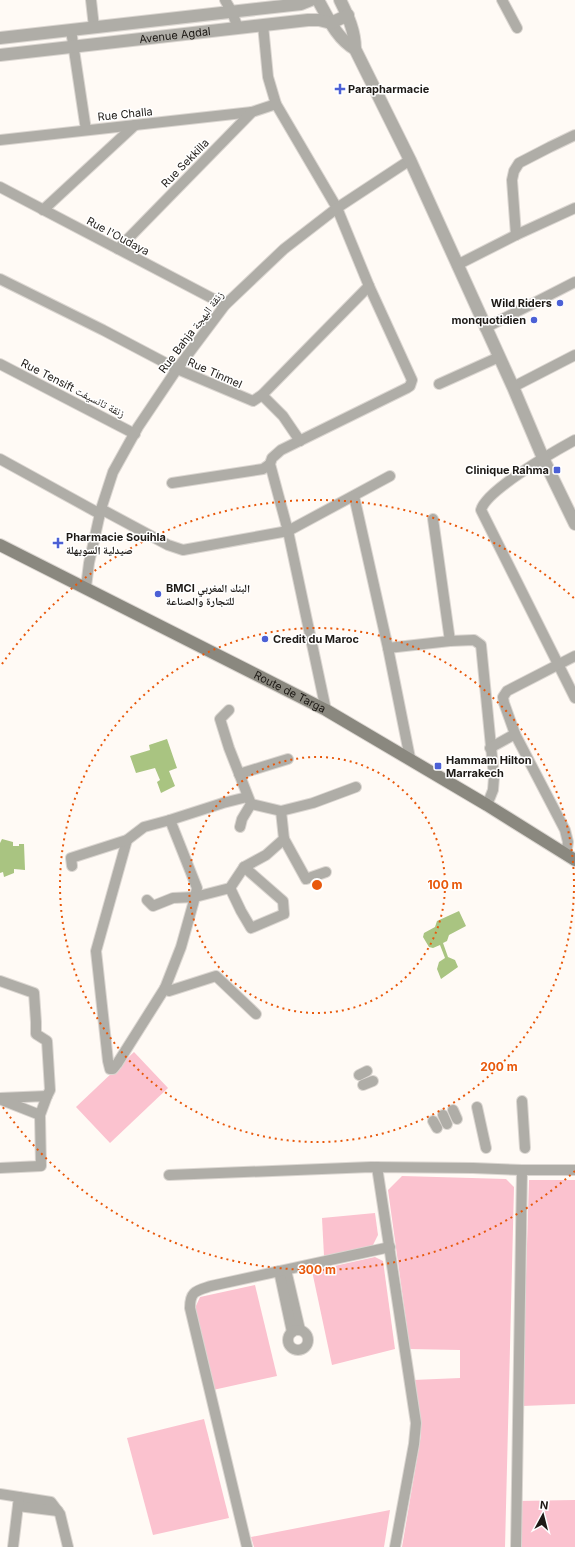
<svg xmlns="http://www.w3.org/2000/svg" width="575" height="1547" font-family="Inter,'Noto Naskh Arabic',sans-serif">
<style>
.green{fill:#fbc2cf}
.water{fill:#a9c481}
.lines{fill:none;stroke-linecap:round;stroke-linejoin:round}
.minor-casing{stroke:#dbd6d1;stroke-width:12}
.tertiary-casing{stroke:#dbd6d1;stroke-width:14}
.secondary-casing{stroke:#dbd6d1;stroke-width:14}
.minor{stroke:#afada7;stroke-width:10}
.tertiary{stroke:#afada7;stroke-width:12}
.secondary{stroke:#8a887f;stroke-width:12}
.ring{fill:none;stroke:#e8590c;stroke-width:2;stroke-dasharray:2 4}
.poi-dot{fill:#4c60d5;stroke:#fff;stroke-width:1.5}
.labels{text-anchor:middle;stroke-width:3;stroke-linejoin:round;paint-order:stroke}
.street-label{font-size:11px;fill:#1e1a16;stroke:#fff}
.poi-label{font-size:11px;font-weight:bold;fill:#1e1a16;stroke:#fff;text-anchor:start}
.centre{fill:#e8590c;stroke:#fff;stroke-width:2}
.ring-label{font-size:12px;text-anchor:middle;font-weight:bold;fill:#e8590c;stroke:#fff;stroke-width:3;stroke-linejoin:round;paint-order:stroke}
</style>
<rect width="100%" height="100%" fill="#fffaf5"/>
<!-- green -->
<g class="green">
<polygon points="134,1052 168,1088 110,1143 76,1107"/>
<polygon points="402,1176 506,1179 514,1187 505,1547 402,1547 421,1435 413,1380 460,1378 460,1350 410,1349 388,1190"/>
<polygon points="529,1180 575,1180 575,1404 522,1406"/>
<polygon points="375,1213 378,1235 372,1247 324,1256 322,1218"/>
<polygon points="375,1257 383,1261 395,1349 332,1365 312,1271"/>
<polygon points="255,1285 277,1376 213,1390 195,1308 200,1297"/>
<polygon points="204,1419 229,1518 153,1535 127,1438"/>
<polygon points="575,1500 575,1547 519,1547 518,1501"/>
<polygon points="390,1510 384,1547 254,1547 251,1537"/>
</g>
<!-- water -->
<g class="water">
<polygon points="167,739 177,768 169,771 175,786 161,793 157,782 160,780 155,768 136,773 130,756 150,750 149,745"/>
<polygon points="2,839 13,842 13,846 19,846 19,844 24,844 25,870 14,869 14,873 4,877 3,872 0,873 0,843"/>
<polygon points="459,911 466,926 449,935 447,941 443,943 448,957 455,960 458,967 441,979 437,969 439,962 445,958 440,945 433,948 429,947 423,937 424,933 435,927 437,921"/>
</g>
<g class="lines">
<!-- minor casing -->
<g class="minor-casing">
<g id="minor">
<polyline points="91,0 94,27"/>
<polyline points="225,0 232,12 238,28"/>
<polyline points="502,0 517,28"/>
<polyline points="263,25 268,77 276,104 337,208 369,286 412,380 410,386 407,388 281,450 272,458 270,464 288,531 326,710"/>
<polyline points="71,30 86,130"/>
<polyline points="0,140 252,112"/>
<polyline points="0,187 225,305"/>
<polyline points="43,210 135,125"/>
<polyline points="516,235 512,180 514,171 519,163 550,147 575,135"/>
<polyline points="118,249 252,112 276,104"/>
<polyline points="457,265 516,235 575,208"/>
<polyline points="0,279 103,330 177,369 253,401 262,395 369,286"/>
<polyline points="485,328 575,282"/>
<polyline points="0,364 135,434"/>
<polyline points="439,384 499,357"/>
<polyline points="513,387 575,355"/>
<polyline points="262,395 283,416 300,441"/>
<path d="M575 440C555 451 486 490 481 510L575 698"/>
<polyline points="0,459 100,514"/>
<polyline points="172,483 263,469 270,464"/>
<polyline points="354,496 388,648 410,758"/>
<polyline points="101,509 168,545 183,550 288,531 390,476"/>
<polyline points="433,519 450,641"/>
<polyline points="86,587 89,563 101,509 113,472 138,427 177,369 225,305 284,249 337,208 410,160"/>
<polyline points="388,648 450,641 474,640 481,645 494,777 493,790 487,805"/>
<polyline points="229,710 220,719 229,748 251,804 242,819 240,827"/>
<polyline points="490,748 515,734"/>
<polyline points="239,774 288,759"/>
<polyline points="251,804 281,811 313,803 356,787"/>
<polyline points="284,839 306,879 326,872"/>
<polyline points="127,840 96,951 108,1061 110,1069 113,1069 117,1064 165,988"/>
<polyline points="566,855 568,842 565,830 515,734 504,703 503,697 507,691 575,656"/>
<polyline points="72,866 71,858 127,840 144,827 170,820 223,803 247,797"/>
<polyline points="230,888 241,911 251,928 284,914 283,901 244,867"/>
<polyline points="147,900 153,906 173,898 195,897 197,888 170,820"/>
<polyline points="0,981 34,993 36,1022 36,1034 47,1041 50,1090 47,1096"/>
<polyline points="256,1014 216,976 169,991 165,988 181,947 195,897 230,888 244,867 266,855 284,839 281,811"/>
<polyline points="359,1075 367,1071"/>
<polyline points="363,1085 373,1081"/>
<polyline points="0,1098 47,1096 40,1115 41,1166 0,1168"/>
<polyline points="2,1100 40,1115"/>
<polyline points="522,1101 525,1148"/>
<polyline points="477,1107 486,1148"/>
<polyline points="453,1110 457,1119"/>
<polyline points="443,1115 447,1124"/>
<polyline points="433,1121 437,1128"/>
<polyline points="377,1167 416,1423 414,1444 395,1547"/>
<polyline points="169,1175 371,1167 473,1168 522,1170 575,1170"/>
<polyline points="286,1270 300,1330"/>
<polyline points="279,1271 292,1332"/>
<circle cx="298" cy="1340" r="10"/>
<polyline points="0,1494 51,1502 60,1514 68,1547"/>
<polyline points="18,1506 58,1511"/>
<polyline points="13,1547 19,1497"/>
<path d="M247 1547 190 1308C190 1291 196 1291 211 1286L390 1247"/>
<polyline points="516,1547 522,1170"/>
</g>
</g>
<!-- tertiary casing -->
<g class="tertiary-casing">
<g id="tertiary">
<path d="M318 0C328 18 337 39 355 49"/>
<path d="M340 0C348 16 355 31 355 49L410 160 513 387 543 458 575 524"/>
<polyline points="0,38 301,4 311,0"/>
<path id="s1" d="M0 55 308 20H319L331 23 348 15"/>
</g>
</g>
<!-- secondary casing -->
<g class="secondary-casing">
<g id="secondary">
<path id="s2" d="M0 545 326 710 487 805 575 860"/>
</g>
</g>
<!-- minor -->
<use href="#minor" class="minor"/>
<!-- tertiary -->
<use href="#tertiary" class="tertiary"/>
<!-- secondary -->
<use href="#secondary" class="secondary"/>
</g>
<!-- distance rings -->
<g class="ring">
<circle cx="317" cy="885" r="128"/>
<circle cx="317" cy="885" r="257"/>
<path d="M575 1171A385 385 0 0 1 2 1106M2 664A385 385 0 0 1 575 599"/>
</g>
<!-- markers -->
<g class="poi-dot">
<path d="M338 83h4v4h4v4h-4v4h-4v-4h-4v-4h4z"/>
<circle cx="560" cy="303" r="4"/>
<circle cx="534" cy="320" r="4"/>
<rect x="553" y="466" width="8" height="8" rx="2"/>
<path d="M56 537h4v4h4v4h-4v4h-4v-4h-4v-4h4z"/>
<circle cx="158" cy="594" r="4"/>
<circle cx="265" cy="639" r="4"/>
<rect x="434" y="762" width="8" height="8" rx="2"/>
</g>
<g class="labels">
<!-- street labels -->
<g class="street-label">
<text dy="4" stroke="none"><textPath href="#s1" startOffset="176">Avenue Agdal</textPath></text>
<text transform="translate(125 114) rotate(-6)" y="4">Rue Challa</text>
<text transform="translate(185 163) rotate(-46)" y="4">Rue Sekkilla</text>
<text transform="translate(118 236) rotate(28)" y="4">Rue l'Oudaya</text>
<text transform="translate(191 332) rotate(-53)" y="4">Rue Bahja زنقة البهجة</text>
<text transform="translate(215 373) rotate(24)" y="4">Rue Tinmel</text>
<text transform="translate(73 388) rotate(27)" y="4">Rue Tensift زنقة تانسيفت</text>
<text dy="4" stroke="none"><textPath href="#s2" startOffset="325">Route de Targa</textPath></text>
</g>
<!-- poi labels -->
<g class="poi-label">
<text x="348" y="93">Parapharmacie</text>
<text x="552" y="307" text-anchor="end">Wild Riders</text>
<text x="526" y="324" text-anchor="end">monquotidien</text>
<text x="549" y="474" text-anchor="end">Clinique Rahma</text>
<text x="66" y="541">Pharmacie Souihla<tspan x="66" dy="13">صيدلية السويهلة</tspan></text>
<text x="166" y="592">BMCI البنك المغربي<tspan x="166" dy="13">للتجارة والصناعة</tspan></text>
<text x="273" y="643">Credit du Maroc</text>
<text x="446" y="764">Hammam Hilton<tspan x="446" dy="13">Marrakech</tspan></text>
</g>
</g>
<circle cx="317" cy="885" r="6" class="centre"/>
<g class="ring-label">
<text x="445" y="889">100 m</text>
<text x="499" y="1071">200 m</text>
<text x="317" y="1274">300 m</text>
</g>
<!-- north arrow -->
<g transform="translate(543 1515) rotate(7)" stroke="#ffffff" stroke-width="3" paint-order="stroke">
<path d="M0-3L7 15L0 10L-7 15Z" fill="#1e1a16"/>
<text y="-6" font-size="11" font-weight="bold" text-anchor="middle" fill="#1e1a16">N</text>
</g>
</svg>
